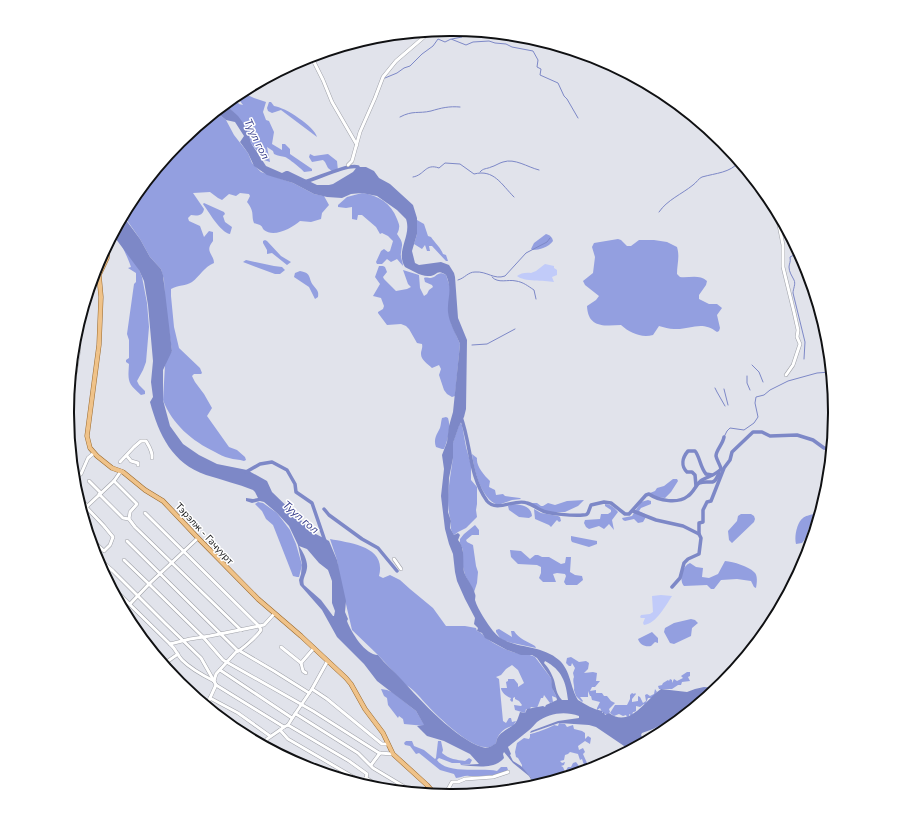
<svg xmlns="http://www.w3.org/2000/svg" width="902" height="825" font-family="'Nunito Sans',sans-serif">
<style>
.green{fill:#c1cbf9}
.forest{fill:#939fe0}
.water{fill:#7d88c7;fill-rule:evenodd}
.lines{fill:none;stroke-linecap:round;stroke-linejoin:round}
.stream{stroke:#7d88c7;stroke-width:1}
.river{stroke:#7d88c7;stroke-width:3.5}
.minor-casing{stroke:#a0a2a9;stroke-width:4}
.major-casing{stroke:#9a692d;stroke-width:5}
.minor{stroke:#fff;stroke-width:3}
.major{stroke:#efc289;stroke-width:4}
.labels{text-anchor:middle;stroke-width:3;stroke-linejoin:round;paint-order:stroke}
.street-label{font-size:10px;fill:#101113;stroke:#fff}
.water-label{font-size:11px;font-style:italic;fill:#3a408d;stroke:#fff}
.rim{fill:none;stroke:#101113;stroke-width:2}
</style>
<rect width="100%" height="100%" fill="#e1e3eb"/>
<!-- green -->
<g class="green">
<path d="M545 264 554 266V268L557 270V275L552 277 554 282C544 280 524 282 517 276 520 273 527 272 531 273L536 271Z"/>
<path d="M661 595 672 596C666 605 656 624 644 625L643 623 645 618H641L640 617 641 615 650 614 653 612 652 596Z"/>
</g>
<!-- forest -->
<g class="forest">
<path d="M241 92 254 98 266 102 263 112 266 120 269 121 274 132 272 144 282 150V144H285L290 149V154L312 169V171L304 172C302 169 288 158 285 157 282 156 278 156 274 154L273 151 267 147 270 162 264 160 251 143 247 128 226 104 229 101 232 105H235L234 101 236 100 239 104 243 105 240 101 233 98Z"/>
<path d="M269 102H271L274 106C285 107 315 127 317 137L281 110 272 113 268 111 267 108Z"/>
<path d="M216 112 226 120 234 135 248 153 252 163 261 172 293 183 314 194 324 196 329 205 322 213 321 219 311 222 300 221C292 228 274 238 264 230 262 228 263 227 260 225 258 224 256 224 254 223 251 215 255 212 247 202L250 196 249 194 240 193 236 196 229 194 222 200 218 198 210 192 193 193 204 209C203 216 197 216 191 215L188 218 189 221 200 226 204 237 209 231 213 232V241C204 252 214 254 214 263 204 267 200 276 192 282 186 286 178 285 171 289V296L174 327 179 348 200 368 202 373 201 374H194L192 376 195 382 204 394 212 408 207 416 229 447 237 450 245 457 246 460 244 461C239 459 234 460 229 458 224 457 219 454 215 452 192 441 172 424 163 400L165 365 168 356 172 351 165 304 164 280 161 269 150 257 140 239 124 216 132 199 180 141Z"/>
<polygon points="310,154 314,156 328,154 337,161 338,171 333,172 328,168 325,162 323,160 312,162 309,157"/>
<path d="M362 193C378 195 391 203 397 219 398 222 400 225 399 228 399 230 398 232 397 234 404 244 402 243 401 253 400 257 403 262 403 266L397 259 391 262 387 259 382 264H377L376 262 381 251 384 249 388 252 390 251 393 241 388 236 382 233 380 234 376 227 362 215H358L357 220 352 219V207L346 208 338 207V205L347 197Z"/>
<path d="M204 203 224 212 225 214 223 216 225 222 232 227 230 234C220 232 209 212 203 204Z"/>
<path d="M417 220 424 224 428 236 431 237C435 243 441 248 443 254L446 255 448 261H446L432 246H429L430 251H427L425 245 422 249 414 244 417 234 416 222Z"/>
<path d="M546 234C550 235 552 237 553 241 549 247 539 250 533 250L531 249 534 243Z"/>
<path d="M618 239 621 240 627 246H631L639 240H654L667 242 677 247C680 257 677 264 677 274L680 277C690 278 699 274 707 281L706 285 699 295V299L709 304H717L722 308 717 315 720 328 719 331 717 332C701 320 691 330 674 329 669 329 664 327 659 326L653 335C641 338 630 333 621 325 604 326 588 328 587 306L596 300 599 296 585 285 583 281 593 273 595 257 592 247 594 243Z"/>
<polygon points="265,240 267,241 281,256 291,262 287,265 272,253 267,254 267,250 263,243 263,241"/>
<path d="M121 243 138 267 142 277 147 303 149 327 146 362 143 370 137 381 139 385 145 391V394L141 395C127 383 128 381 129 364L126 362V360L129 358V340L127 334 134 284 136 282V273L128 268 131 267C128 258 124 251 121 243Z"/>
<polygon points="246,260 274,266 282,267 285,270 280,274 275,274 243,262"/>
<path d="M379 266H383L385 267 387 272 383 277 384 279 396 291 407 289 411 287 408 284 403 270 419 275 420 288 424 296 427 294 429 290 433 287 432 285 425 282 424 278C426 277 428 278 431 278 437 277 438 270 446 275L450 287 451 323 460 344 455 396 452 397 447 394 444 390 439 375 441 369 439 365 432 368C428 364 421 360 421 354 421 350 423 348 422 344L417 343 409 329 406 326 401 324 387 325 378 313V312L383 309 384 306 381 298 373 296 380 284 375 277Z"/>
<path d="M300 271C312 273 308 278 313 285 317 290 319 291 318 297L315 299 309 287 294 277 295 273Z"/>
<path d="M446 417 448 418C451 427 448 440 444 449H442L436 447C433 439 437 434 440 428 441 425 441 421 442 418Z"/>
<path d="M460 423 462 425 466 447 471 465V480L477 487V504L476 510 477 517 466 528 458 532 454 535C448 526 453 527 450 518 445 497 451 477 453 456 453 452 452 448 453 443 453 442 459 425 460 423Z"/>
<path d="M472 454 477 458C476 466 484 475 490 481L489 487 495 490 496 495 503 494 505 496 520 498 521 499 512 500 498 505C481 499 474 470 472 454Z"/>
<polygon points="673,479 677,479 678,481 671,492 665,498 656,497 651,494 650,493 655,491 657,488 664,486"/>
<polygon points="584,500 578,506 565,512 550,512 542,510 531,503 537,503 541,506 543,506 548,503 555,505 567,501"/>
<polygon points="648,500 651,501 651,504 641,508 639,511 645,514 646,517 643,522 638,523 634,519 625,521 623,520 622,518 632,516 641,502"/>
<polygon points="258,502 263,503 277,513 290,530 296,544 302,565 299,577 297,577 293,576 273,525 266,519 262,511 255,504"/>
<path d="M822 503C821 507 820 513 818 516 816 520 812 521 810 525 807 532 807 538 802 543L796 544C794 537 797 522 803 518 805 516 810 515 813 514L817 506Z"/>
<path d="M513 504C522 505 531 506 532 516L529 518 519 517 509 510 508 506Z"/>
<path d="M605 504C610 504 615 508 618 512L612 520 614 530 609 524 604 529 599 526 589 529 586 527 584 523 585 520 600 519 601 514H608L611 512V510L605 506Z"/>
<polygon points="534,509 541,513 558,516 560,517 561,521 559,522 557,520 556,521 551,527 549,525 535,519"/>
<polygon points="741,514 751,514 754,516 755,519 754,522 732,543 729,540 728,531 737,521 738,516"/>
<polygon points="475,525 479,530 479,535 472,535 466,540 467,542 473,545 476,566 478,572 477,583 474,592 465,575 463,567 463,550 460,543 460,539 464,534"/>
<polygon points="571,536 597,541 597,544 589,547 572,542 571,540"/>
<path d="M330 539C350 543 387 546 379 576L383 578 390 575 400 580 410 589 433 608 446 626H465L476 628 477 631C482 633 482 634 485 637 492 643 504 649 513 652 521 655 528 653 535 657L551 678 553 690 557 698 552 696 553 702 550 703 544 695 543 698H541L537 708 531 707 529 710 526 709 525 713 515 710 514 705 521 706 522 705 519 701 515 699V697L513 698V701L512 702 510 700 511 698C507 697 501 692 501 688H507L506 682 508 681V679H514L518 684V687L524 683 518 670 512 665 506 669 501 675 496 677 499 679 503 721 506 723 509 718H511L512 722 516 721 513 726C505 727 497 734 496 743 493 746 490 748 485 747 470 747 439 718 428 706 421 699 415 690 406 685L378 655 352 630 339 574 337 560Z"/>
<polygon points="510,550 521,551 530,559 535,555 538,555 542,557 549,557 561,564 565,563 566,557 571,557 570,572 575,575 582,576 583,580 577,585 566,585 564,582 566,576 565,574 557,573 553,574 556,582 543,582 539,578 541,573 541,567 537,565 518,564 511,557"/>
<path d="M725 561C734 562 748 566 754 572 758 575 757 583 756 588L754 587 751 581 737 579 721 580 714 589H711L707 585 684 586C679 580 682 566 690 563L696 567 703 568 702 577 709 578 718 574Z"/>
<polygon points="691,619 695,620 698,623 692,628 691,636 674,644 670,643 664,632 665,628 674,623"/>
<path d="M499 629 512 637 511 631H514C519 639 527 641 535 646L536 648 504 641 500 638 496 632V630Z"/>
<path d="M652 632 658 638V643L655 642 651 646C645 647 640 645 638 639Z"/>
<path d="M571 657 579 662 586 661 589 663 588 669 584 673 593 672 597 673 596 681H600L595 687H592L590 691 596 690V693H602L604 696H607L611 701 615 703 609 709 610 712 607 715 602 712 600 708 597 710V708L600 702 592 700 591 696H590L588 691V697H580L583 701 582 702 576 696 574 690C575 686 572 681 574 677L573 673 575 668 572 663 571 666H569L566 663 567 658Z"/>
<polygon points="687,672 690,672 690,676 688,677 690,681 682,682 681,685 678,685 672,689 659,689 658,686 662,685 663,683 668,680 669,681 670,679 672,680 672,683 674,679 677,681 683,678 681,676"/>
<polygon points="381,689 387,690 392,692 416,711 425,726 404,724 403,719 399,716 398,718 388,705 387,698 384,696"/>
<polygon points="655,689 657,692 652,698 648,698 645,705 644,704 640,707 636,706 636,711 634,712 633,712 632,716 629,714 629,716 627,717 626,715 623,716 619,714 614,716 610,713 615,705 627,705 630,699 630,695 632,693 634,694 635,693 636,694 632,699 632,702 638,701 638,696 640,697 643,703 646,701 645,695 647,694 650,696 654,694"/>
<path d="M688 712 664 731 656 736 652 734C654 723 678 714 688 712Z"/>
<path d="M559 723 565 724 567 727 573 725 574 729 582 731 585 733V739L588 736 591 738 590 744 585 741 578 746 579 750 583 748 585 752 583 754 587 763 584 765 582 759 580 760 578 754 570 752 568 754 565 755 564 760 560 761 562 763 565 762 564 765 561 766 563 767 566 774 567 773 566 770 568 767H571L573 763 576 762 579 766H582L583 769 579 770 577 772 573 770 570 773V775L536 786 530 776 522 768V765L518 758 516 757 515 752 517 743 524 738 529 739 530 737V734C533 734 552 727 554 725L558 726Z"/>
<path d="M406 741H412L414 746 424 750 435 759 436 758 438 741H441L443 750 442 753C449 759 457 760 465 761L469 758 472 760 470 764 461 765 460 763H452L439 758 437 760C447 775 482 767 497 771L501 767H507L508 770C497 777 482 776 469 776 465 775 461 778 456 778L454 774 440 770 419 753 416 754 410 746 405 745 404 743Z"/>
</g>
<!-- water -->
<path class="water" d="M225 104 238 116 247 128 251 143 266 166 282 173 286 171H288L317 185H329L333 184 353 172 357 167H366L374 171 379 178 390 184 413 205 417 218V234L412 251 415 263 419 265 441 262 449 265 454 273 455 277 458 318 467 340 466 409 464 417 459 426 453 443V458L449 478 448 512 451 521 450 528 454 535 458 533 460 535 458 540C466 549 462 561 464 572 467 580 473 586 475 594 476 596 475 598 475 600 478 610 487 623 493 631 509 651 538 642 559 660 571 671 570 687 578 700 586 705 593 709 602 711V713L604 712 605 715 609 713C630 729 646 699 661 689L687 692 695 689 704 687 717 688 692 708 679 714 653 729 642 733 641 735 645 742 630 750 596 727 589 725 559 723 530 733 531 731 558 721 579 718V716C565 711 549 713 537 722 534 725 532 728 528 731 522 736 515 741 508 747L511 754 510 755 513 761 521 766 530 776 536 786H535L529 776 513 763 504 752 503 754 504 758C494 770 475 766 461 765L479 764 470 754 444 741 427 736 417 726 424 725 416 711 377 681 364 664 337 637 322 610 300 585 299 580 301 574 302 564 298 545 289 526 277 513 264 502 260 501 252 503 246 501V498L253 499 258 498 255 492 253 490C238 484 222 480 206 475 172 463 159 435 150 402L153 397 151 382 153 361 148 305 144 281 139 270 113 235 123 216 140 239 150 257 161 269 163 275 172 351 163 370V400L170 426 183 444 199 455 217 464 247 470 267 481 272 492 304 523 314 533 329 541 337 560 346 601 345 612 348 619 347 621C351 632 365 655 378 655 385 664 394 671 402 680 420 700 456 739 482 747 488 749 492 746 496 743 497 734 505 731 512 726 517 723 518 718 520 712L525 713 527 709 543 706 545 707 546 705 557 700 556 696 552 688 551 678 537 658 532 655H521L507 650 485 638 482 633 477 631 478 628 474 624 475 618 465 599 457 581 455 572 453 554 449 544 445 529 441 496 444 469 442 455 447 442 449 426 453 412 460 344C456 334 449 323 448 312 447 297 453 291 446 275 437 268 437 276 429 276 422 277 411 270 405 267 395 251 412 236 406 219L397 210 377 196 362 193 351 194 342 198 327 197 314 194 293 183 267 175 254 166 248 153 240 142 244 136 235 122 226 120 216 112ZM299 546 307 549 319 563 328 570 332 581V603L335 611 334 616H333L321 600 304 585C302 579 306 575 307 568 308 561 303 552 299 546ZM545 661C562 670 566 682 568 700H562C556 694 556 687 554 680 552 674 548 667 544 663Z"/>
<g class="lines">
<!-- stream -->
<g class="stream">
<polyline points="452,39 462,37 467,31 474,31"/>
<polyline points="385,78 397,73 404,68 410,66 422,54 433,46 438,39 445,42 451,39 466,45 473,42 489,41 495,43 506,44 512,47 533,51 538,60 537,67 541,69 540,75 558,83 564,96 567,99 578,118"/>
<path d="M400 117C413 110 418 114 431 111 441 108 449 106 460 107"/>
<path d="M480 172C483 168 487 169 491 167 495 166 499 163 503 162 515 158 527 167 539 170"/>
<path d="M413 177C425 175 425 163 439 168L445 163 460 164 474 174C494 169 501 184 514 197"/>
<path d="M659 212C667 200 682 194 693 185 696 183 699 178 702 177 716 173 730 173 739 162"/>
<path d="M782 222 786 238 794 255 790 257C791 262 789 264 789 267 789 272 792 276 794 280 796 284 793 289 793 293L805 342 804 359"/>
<path d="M492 277C498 284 508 279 516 281 523 282 528 286 534 290L536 299"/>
<polyline points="92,280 93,280"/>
<path d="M458 280C465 278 468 272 475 272 487 271 494 280 505 276L526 253 547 242 550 238"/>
<polyline points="472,345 487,344 515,329"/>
<polyline points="752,365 759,372 763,382"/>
<polyline points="747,376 747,383 750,390"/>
<polyline points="715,388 717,392 725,406"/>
<polyline points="724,389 728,405"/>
<polyline points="724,437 727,431 730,428 744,430 754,423 758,417 755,403 756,397 764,395 770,390 788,381 817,373 830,372"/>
</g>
<!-- river -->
<g class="river">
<path d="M304 182C317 179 346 164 358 167"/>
<path d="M461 417C471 444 469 476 487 501 497 513 515 498 527 503 532 504 536 508 541 510 547 514 575 516 583 515 586 515 586 515 588 513L591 505 604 502 611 503 625 514H629L646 495 649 494C659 501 678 504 688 496 694 492 696 484 702 480 709 476 716 475 721 469 720 464 717 461 716 456 716 450 723 444 724 437"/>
<polyline points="246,472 260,464 272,462 287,470 295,484 296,492 312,503 325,541"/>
<path d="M699 483C711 479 713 488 719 473"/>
<path d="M696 486 695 475 692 472H687C681 466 682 458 688 451H695C700 457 700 467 706 474L712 475"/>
<polyline points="324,509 329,515 362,539 378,548 397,571"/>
<polyline points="633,511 656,520 683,526 699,534"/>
<polyline points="672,587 680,578 684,563 688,559 699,554 701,538 699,534 699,523 703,522 703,510 707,502 711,501 724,468 730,460 732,452 753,432 762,432 770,436 797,435 813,440 824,448 831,449"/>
</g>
<!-- minor casing -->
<g class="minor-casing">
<g id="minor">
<polyline points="311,56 323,80 332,102 357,145"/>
<polyline points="348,165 352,161 360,132 375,98 383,77 396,61 431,31"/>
<polyline points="776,210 783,245 783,267 794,312 798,330 797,337 800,344 793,365 786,375"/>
<polyline points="68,420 79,349"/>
<polyline points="127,456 131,461 138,463 138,465"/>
<path d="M120 462 134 447 141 441H146C149 446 153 452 152 458"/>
<polyline points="74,478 81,474 88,458 94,453"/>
<polyline points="74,478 76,480 75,484"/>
<polyline points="89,481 101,493"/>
<polyline points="114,481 137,504 130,512 129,519"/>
<polyline points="77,494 87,506"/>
<polyline points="99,494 123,518 129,519 135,527 241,630"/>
<polyline points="86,507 104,526 113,537 110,545 104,551 90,538"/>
<polyline points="82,511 114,481 121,471"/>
<polyline points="145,513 259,626 264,625 274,614"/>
<polyline points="198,538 150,583 150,585 203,637 223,660 313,711 379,753 393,754"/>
<polyline points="127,541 238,651"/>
<polyline points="97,559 105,564 113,571 165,623 201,658 214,681"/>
<polyline points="394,559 401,569"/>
<polyline points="124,560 149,584 130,604"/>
<path d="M110 585 170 644 190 639 210 636 259 626 261 630C258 635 241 651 236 652L216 674 214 681 216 685 210 698"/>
<path d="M170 644C176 649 177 655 182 660 191 669 202 675 214 681"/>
<polyline points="281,647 301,663 314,648"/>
<polyline points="240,651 274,671 309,693"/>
<polyline points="178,654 168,661 167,665 183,681 186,689"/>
<polyline points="301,663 303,671 306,673"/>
<polyline points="220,670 292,718"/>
<polyline points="216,685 284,727"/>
<polyline points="312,689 327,699 382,744 388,744"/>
<polyline points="207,706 210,698 238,713 270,736"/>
<polyline points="295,714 312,689 327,662"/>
<polyline points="220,717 234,724"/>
<polyline points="288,725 295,714 296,714 358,753 373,768 413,792"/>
<polyline points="280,730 284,727 288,725 349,761 367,774 366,778"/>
<polyline points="260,743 264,743 285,756"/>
<polyline points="264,743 267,739 280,730 288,739 360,781 363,782 366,778 383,789"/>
<polyline points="371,765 380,753"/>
<polyline points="447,796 447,791 452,782 458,782 465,779 493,777 508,772"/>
</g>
</g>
<!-- major casing -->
<g class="major-casing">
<polyline id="major" points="108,244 107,258 99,275 101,297 99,345 87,436 90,448 97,456 112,468 123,472 145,490 163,501 198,538 258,599 301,636 346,678 351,684 365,709 383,733 393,754 427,785 435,794"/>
</g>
<!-- minor -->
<use href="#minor" class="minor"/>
<!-- major -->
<use href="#major" class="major"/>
</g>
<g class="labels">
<!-- street labels -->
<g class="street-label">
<text transform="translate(205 533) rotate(47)" y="4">Тэрэлж - Гачуурт</text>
</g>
<!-- water labels -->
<g class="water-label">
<text transform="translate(257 139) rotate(64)" y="4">Туул гол</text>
<text transform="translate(301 517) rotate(41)" y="4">Туул гол</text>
</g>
</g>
<!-- crop -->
<path d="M0 0H902V825H0ZM450 36H452A376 376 0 0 1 828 412V413A376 376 0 0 1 452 789H450A376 376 0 0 1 74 413V412A376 376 0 0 1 450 36Z" fill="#fff" fill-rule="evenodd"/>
<path class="rim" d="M450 36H452A376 376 0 0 1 828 412V413A376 376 0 0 1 452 789H450A376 376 0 0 1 74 413V412A376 376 0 0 1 450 36Z"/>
</svg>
